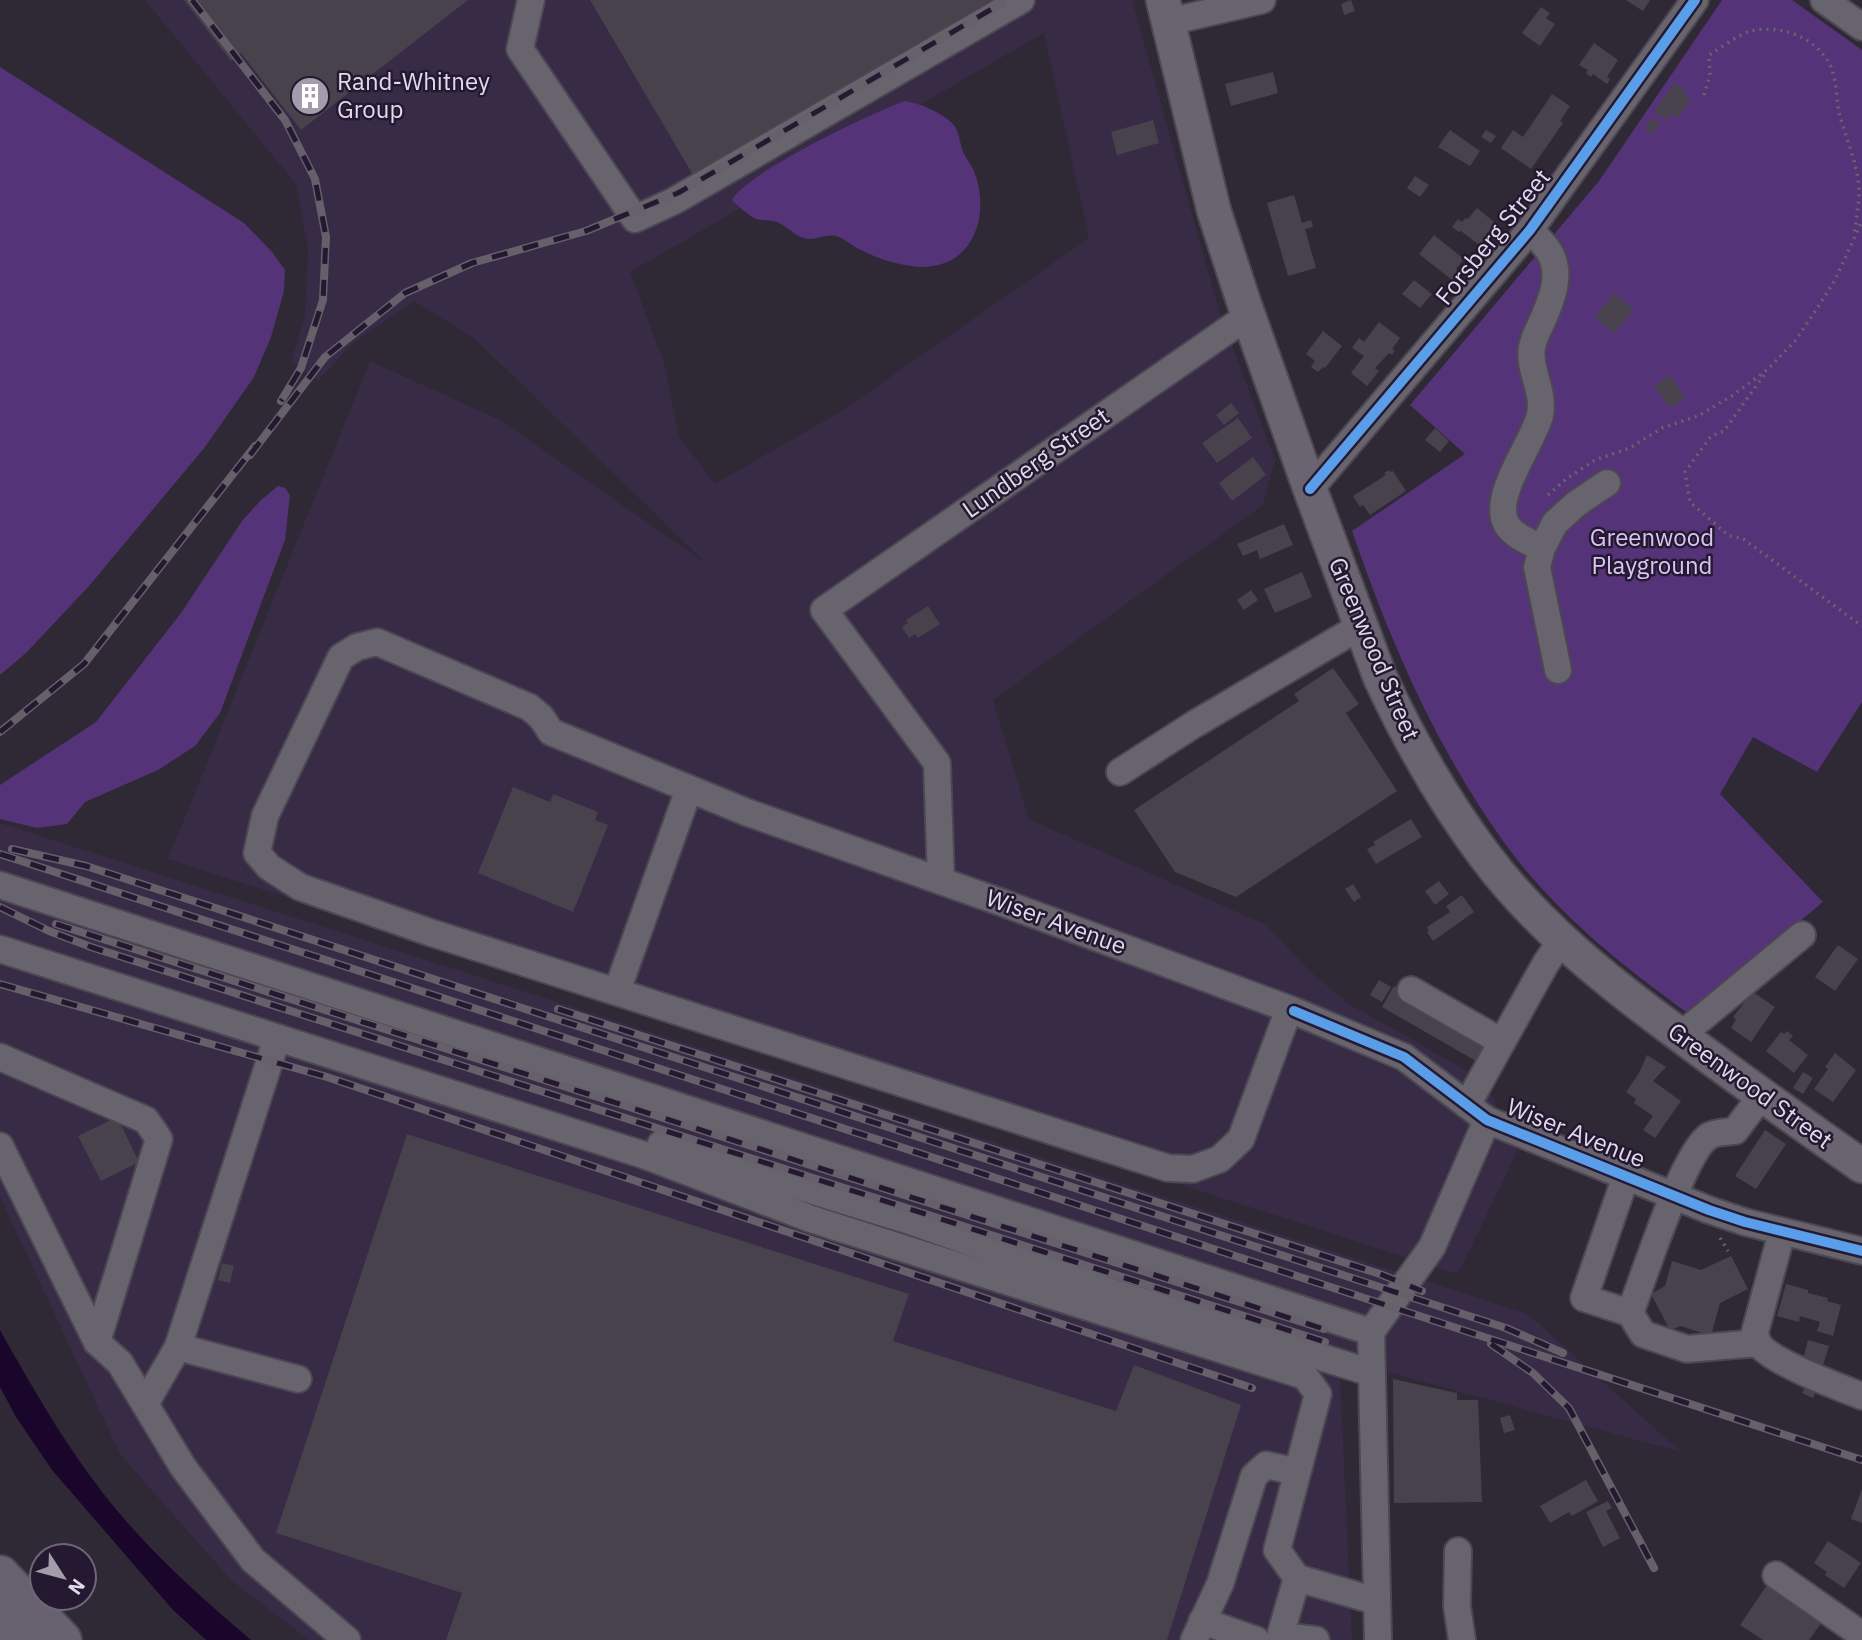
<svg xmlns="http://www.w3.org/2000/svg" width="1862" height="1640" font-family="'IBM Plex Sans',sans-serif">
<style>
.built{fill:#372b46;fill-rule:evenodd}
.green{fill:#553378}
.water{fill:#1a062b}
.building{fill:#47424c}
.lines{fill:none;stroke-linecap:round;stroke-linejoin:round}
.minor-casing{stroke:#4c4752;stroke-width:30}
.major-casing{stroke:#4c4752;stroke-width:37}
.highway-casing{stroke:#4c4752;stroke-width:42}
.path{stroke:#68646d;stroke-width:3.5;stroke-dasharray:2 5;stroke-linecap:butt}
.minor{stroke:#68646e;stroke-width:26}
.major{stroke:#6a6471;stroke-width:33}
.highway{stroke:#686170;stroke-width:38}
.rail-casing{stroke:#65606a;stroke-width:8}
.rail{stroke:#241931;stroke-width:5;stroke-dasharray:16;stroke-linecap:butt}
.cycleway-casing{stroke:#241931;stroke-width:15}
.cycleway{stroke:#5a9eea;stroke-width:10}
.labels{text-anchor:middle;stroke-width:5;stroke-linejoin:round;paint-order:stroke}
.poi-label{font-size:24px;fill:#e1daeb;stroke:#241931;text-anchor:start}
.street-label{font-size:24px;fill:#e1daeb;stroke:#241931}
.park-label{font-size:24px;fill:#d8c6f2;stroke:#241931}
</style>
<rect width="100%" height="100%" fill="#2f2935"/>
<!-- built -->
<g class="built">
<path d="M145 0H1132L1219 311 1275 460 1263 505 993 700 1029 819 1266 925 1312 973 1349 1004 1485 1081 1517 1152 1458 1274 168 859 370 361 502 421 708 565 474 338 414 301 352 344 318 381 291 362 305 315 308 248 296 184ZM1044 33 1089 238 843 410 715 484 679 437 664 363 630 272Z"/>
<polygon points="0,823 1528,1314 1681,1452 1310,1351 0,936"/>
<polygon points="0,960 1340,1375 1352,1640 309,1640 231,1580 120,1454 0,1197"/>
</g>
<!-- green -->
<g class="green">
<path d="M1722 0H1792L1862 50V702L1817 772 1753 737 1720 794 1823 902 1689 1014C1622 966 1556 913 1506 845 1437 750 1390 642 1352 531L1465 454 1410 405 1599 181Z"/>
<polygon points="0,67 244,223 272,252 285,270 284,291 271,337 254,377 205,447 89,586 26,653 0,675"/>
<path d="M905 101C921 104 939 111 952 123 959 129 960 144 963 152 966 159 971 164 974 171 991 215 974 268 920 267 901 266 875 258 859 249 851 245 845 239 836 236 826 234 819 239 810 239 797 239 789 227 777 222 768 219 760 222 752 217 745 212 738 206 732 200 744 174 873 112 905 101Z"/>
<polygon points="278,486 285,488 290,495 285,540 220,713 195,746 158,770 85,802 67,824 37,828 0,819 0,785 96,722 181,613 242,521 261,500"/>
</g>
<!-- water -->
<path class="water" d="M0 1330C36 1394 72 1457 120 1514 159 1560 205 1601 251 1640H206L173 1610 52 1470 16 1417 0 1387Z"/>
<!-- building -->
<g class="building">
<polygon points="184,0 468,0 301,130 241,53 231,61"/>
<polygon points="590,0 991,0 693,175"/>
<polygon points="1351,0 1355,11 1344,15 1341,4"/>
<polygon points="1626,0 1650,0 1643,11"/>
<polygon points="1541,7 1550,13 1546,18 1555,24 1540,46 1522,33"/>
<polygon points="1594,43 1618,60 1607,77 1610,79 1607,84 1593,74 1591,77 1586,73 1588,70 1579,65"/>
<polygon points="1273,72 1278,93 1231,106 1225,84"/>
<polygon points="1674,83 1687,92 1684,95 1691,100 1678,118 1672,113 1666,121 1654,112"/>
<polygon points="1552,94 1570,106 1560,121 1563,123 1531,169 1501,148 1513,130 1523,137"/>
<polygon points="1652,118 1660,124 1653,134 1645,128"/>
<polygon points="1153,120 1159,143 1117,155 1111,132"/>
<polygon points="1450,130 1480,151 1470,166 1438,147"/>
<polygon points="1486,130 1496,136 1491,143 1481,137"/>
<polygon points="1415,176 1429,185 1420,197 1407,188"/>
<polygon points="1294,195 1302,223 1311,220 1313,227 1305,229 1316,268 1288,276 1267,203"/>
<polygon points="1477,208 1500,227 1483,248 1461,231 1459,232 1452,227 1458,219 1462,222 1466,218 1468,219"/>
<polygon points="1434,235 1464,259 1456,269 1459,272 1452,280 1419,254"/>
<polygon points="1414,280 1432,294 1420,308 1402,294"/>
<polygon points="1614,293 1634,309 1614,333 1595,317"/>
<polygon points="1379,322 1400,338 1392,349 1395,350 1392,355 1389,353 1375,368 1379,371 1367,386 1351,373 1364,356 1352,348 1359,338 1364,342"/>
<polygon points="1323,331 1342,346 1325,368 1323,367 1318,372 1311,367 1315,361 1306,354"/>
<polygon points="1670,375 1685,397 1670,408 1654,386"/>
<polygon points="1231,403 1239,413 1224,425 1216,415"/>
<polygon points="1238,418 1252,438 1217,463 1202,443"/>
<polygon points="1435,428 1449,441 1440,452 1425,440"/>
<polygon points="1253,457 1266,475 1232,501 1219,483"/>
<polygon points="1389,470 1390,472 1393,471 1406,491 1370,515 1363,505 1360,507 1353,496 1386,475 1384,473"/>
<polygon points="1284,524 1293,545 1260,559 1257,550 1243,556 1237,544"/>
<polygon points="1302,572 1312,597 1275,613 1264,589"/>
<polygon points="1251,590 1258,600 1244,610 1237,600"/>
<polygon points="928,606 940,624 918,638 915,634 909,638 902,627 908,623 906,620"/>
<polygon points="1333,668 1359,704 1346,713 1397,791 1236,897 1175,872 1134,810 1299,701 1294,694"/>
<polygon points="513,787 550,802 553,794 598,812 595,820 608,825 573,912 478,873"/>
<polygon points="1411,819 1422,837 1376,864 1367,849 1375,845 1373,842"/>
<polygon points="1439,881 1449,894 1435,905 1425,891"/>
<polygon points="1353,884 1361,897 1354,902 1345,889"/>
<polygon points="1462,895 1474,912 1433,941 1427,932 1429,931 1427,927 1450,912 1446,906"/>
<polygon points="1838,945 1858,959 1835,991 1815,977"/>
<polygon points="1379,980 1391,987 1382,1002 1370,995"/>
<polygon points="1394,986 1444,1014 1486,1043 1476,1061 1382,1007"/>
<polygon points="1753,992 1775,1007 1751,1042 1731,1028 1736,1019 1733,1017"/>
<polygon points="1787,1031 1793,1036 1789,1040 1808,1055 1794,1073 1766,1051 1781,1032 1784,1034"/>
<polygon points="1835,1053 1856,1070 1833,1102 1814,1089 1828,1069 1825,1067"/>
<polygon points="1647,1055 1666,1067 1653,1081 1681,1101 1655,1138 1643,1130 1653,1116 1634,1103 1636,1099 1626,1092 1639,1073"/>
<polygon points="1803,1072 1813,1078 1803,1094 1793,1088"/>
<polygon points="117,1117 139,1162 101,1181 78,1136"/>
<polygon points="1765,1130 1786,1144 1756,1189 1735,1176"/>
<polygon points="407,1134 909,1294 893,1341 1116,1411 1134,1365 1241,1405 1167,1640 446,1640 462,1593 276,1533"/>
<polygon points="1731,1256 1748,1289 1720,1303 1711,1336 1681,1326 1670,1330 1651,1294 1665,1286 1672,1261 1701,1270"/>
<polygon points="222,1263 234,1266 230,1283 218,1280"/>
<polygon points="1786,1284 1808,1290 1808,1293 1828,1298 1827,1301 1841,1305 1833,1336 1817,1331 1820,1322 1800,1316 1799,1322 1777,1316"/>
<polygon points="1808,1340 1829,1346 1823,1365 1803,1359"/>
<polygon points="1393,1379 1457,1393 1457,1400 1478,1400 1482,1502 1394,1503"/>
<polygon points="1806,1384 1817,1389 1813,1398 1802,1393"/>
<polygon points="1510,1415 1515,1430 1504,1433 1500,1418"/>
<polygon points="1586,1480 1598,1501 1572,1516 1569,1512 1550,1523 1540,1506"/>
<polygon points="1862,1489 1862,1523 1851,1519"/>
<polygon points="1608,1501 1612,1508 1606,1511 1620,1538 1603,1547 1586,1512"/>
<polygon points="1828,1541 1861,1563 1844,1588 1825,1575 1827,1572 1814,1563"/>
<polygon points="1769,1582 1824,1619 1809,1640 1763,1640 1740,1625"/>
</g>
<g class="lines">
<!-- minor casing -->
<g class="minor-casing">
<g id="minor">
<polyline points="531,0 520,49 635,219 674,201 1021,0"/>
<polyline points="1824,0 1862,27"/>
<polyline points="1168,22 1262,0"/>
<path d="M1530 230C1537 238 1547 246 1551 255 1561 276 1552 298 1544 317 1540 326 1534 337 1532 347 1528 370 1545 391 1540 415 1533 443 1490 498 1507 525 1515 537 1530 542 1542 548"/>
<polyline points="1310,489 1530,230 1695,0"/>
<polyline points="1558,670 1537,567 1542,548 1555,523 1576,504 1607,483"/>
<polyline points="1120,772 1193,725 1361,626"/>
<polyline points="941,881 937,763 824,610 1248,316"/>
<polyline points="0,885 1371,1332"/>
<polyline points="0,949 644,1155 811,1219 1305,1376 1318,1394 1277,1550 1297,1578"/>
<polyline points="1411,990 1502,1042 1467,1105"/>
<polyline points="617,991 689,789"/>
<polyline points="1289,1009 1241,1139 1220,1159 1193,1169 1168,1168 429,932 300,887 269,867 257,853 265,816 341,657 357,647 377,642 529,707 541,717 551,732 746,812 1006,904 1289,1009 1294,1011 1404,1057 1487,1120 1709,1210 1745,1222 1862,1251"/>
<polyline points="1680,1036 1802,935"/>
<polyline points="1502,1042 1546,963 1562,940"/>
<polyline points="0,1057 146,1120 159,1139 97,1342"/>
<polyline points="661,1144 907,1220 1118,1294 1372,1373"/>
<polyline points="0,1146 97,1342 120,1363 183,1467 253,1560 347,1640"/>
<path d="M1626 1176 1584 1298 1630 1313C1643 1280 1683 1152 1709 1136 1715 1132 1728 1132 1735 1131L1762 1095"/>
<path d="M1782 1232 1755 1332C1756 1335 1756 1339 1758 1343 1769 1361 1841 1388 1862 1396"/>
<polyline points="1630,1313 1643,1334 1687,1349 1758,1343"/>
<polyline points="178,1347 298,1379"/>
<polyline points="145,1404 178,1347 277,1038"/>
<polyline points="1458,1551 1457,1606 1462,1640"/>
<polyline points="1776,1575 1862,1635"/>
<polyline points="1202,1621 1256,1640"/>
<polyline points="1281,1636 1316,1640"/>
<polyline points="1194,1640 1220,1584 1254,1476 1266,1465 1297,1472"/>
<polyline points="1279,1640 1297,1578 1376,1601"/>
<polyline points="1378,1640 1371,1332 1432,1247 1487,1120"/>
</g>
</g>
<!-- major casing -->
<g class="major-casing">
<path id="major" d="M1163 0 1214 211 1244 303 1310 489 1380 677C1409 740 1443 800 1485 856 1536 924 1604 979 1672 1029 1734 1076 1798 1121 1862 1166"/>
</g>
<!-- highway casing -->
<g class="highway-casing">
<g id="highway">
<polyline points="0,1575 62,1640"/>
<polyline points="0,1617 22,1640"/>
</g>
</g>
<!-- path -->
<g class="path">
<path d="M1704 95 1710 75 1709 55C1722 47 1737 35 1751 31 1780 24 1816 37 1830 65 1837 80 1836 97 1839 112 1845 137 1859 166 1859 191 1859 205 1856 220 1854 234"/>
<polyline points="1764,375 1724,431 1711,436 1685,472 1690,502 1729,536 1742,538 1862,626"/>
<polyline points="1548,495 1566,479 1595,460 1630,448 1662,428 1698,416 1733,395 1767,370 1795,341 1816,310 1835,280 1862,221"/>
<polyline points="1720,1238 1728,1251"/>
</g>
<!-- minor -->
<use href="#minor" class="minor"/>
<!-- major -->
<use href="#major" class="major"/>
<!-- highway -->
<use href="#highway" class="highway"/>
<!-- rail casing -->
<g class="rail-casing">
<g id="rail">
<polyline points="192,0 285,120 315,179 326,237 323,300 301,368 281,401"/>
<polyline points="250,455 325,357 405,293 472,263 586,231 678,193 1002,3"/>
<polyline points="0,732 84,664 255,446"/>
<polyline points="12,849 86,866 1398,1293 1506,1328 1563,1353"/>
<polyline points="0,854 1862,1460"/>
<polyline points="0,907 49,931 91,947 1325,1342"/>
<polyline points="56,924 1324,1329"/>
<polyline points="0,984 327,1077 1252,1388"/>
<polyline points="558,1009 1380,1274 1422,1291"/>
<polyline points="1491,1344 1533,1373 1569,1408 1654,1568"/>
</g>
</g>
<!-- rail -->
<use href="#rail" class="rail"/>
<!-- cycleway casing -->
<g class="cycleway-casing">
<g id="cycleway">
<polyline points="1310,489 1530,230 1695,0"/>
<polyline points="1294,1011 1404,1057 1487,1120 1709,1210 1745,1222 1862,1251"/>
</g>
</g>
<!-- cycleway -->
<use href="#cycleway" class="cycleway"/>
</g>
<!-- icons -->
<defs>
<g id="building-disc" transform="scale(2.0125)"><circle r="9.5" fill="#a39cab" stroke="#241931"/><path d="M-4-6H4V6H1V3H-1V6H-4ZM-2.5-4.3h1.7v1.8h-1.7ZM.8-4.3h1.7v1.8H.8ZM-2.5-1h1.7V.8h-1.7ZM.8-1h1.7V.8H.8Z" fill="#fff"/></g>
</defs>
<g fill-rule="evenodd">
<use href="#building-disc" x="310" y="96"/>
</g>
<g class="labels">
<!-- poi labels -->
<g class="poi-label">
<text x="337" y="90">Rand-Whitney<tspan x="337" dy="28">Group</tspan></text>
</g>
<!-- street labels -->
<g class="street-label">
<text transform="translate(1493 237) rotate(-51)" y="8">Forsberg Street</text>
<text transform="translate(1036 463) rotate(-35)" y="8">Lundberg Street</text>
<text transform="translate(1374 649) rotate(67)" y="8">Greenwood Street</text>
<text transform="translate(1056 922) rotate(20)" y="8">Wiser Avenue</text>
<text transform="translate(1750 1086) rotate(36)" y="8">Greenwood Street</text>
<text transform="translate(1576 1133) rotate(22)" y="8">Wiser Avenue</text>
</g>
<!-- park labels -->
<g class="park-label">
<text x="1652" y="546">Greenwood<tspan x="1652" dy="28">Playground</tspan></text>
</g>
</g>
<!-- north arrow -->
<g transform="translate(63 1577) rotate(126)"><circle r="33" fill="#241931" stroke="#70667b" stroke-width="2"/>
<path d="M0-5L12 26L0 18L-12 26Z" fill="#a39cab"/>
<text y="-10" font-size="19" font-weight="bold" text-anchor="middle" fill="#e1daeb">N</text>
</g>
</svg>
